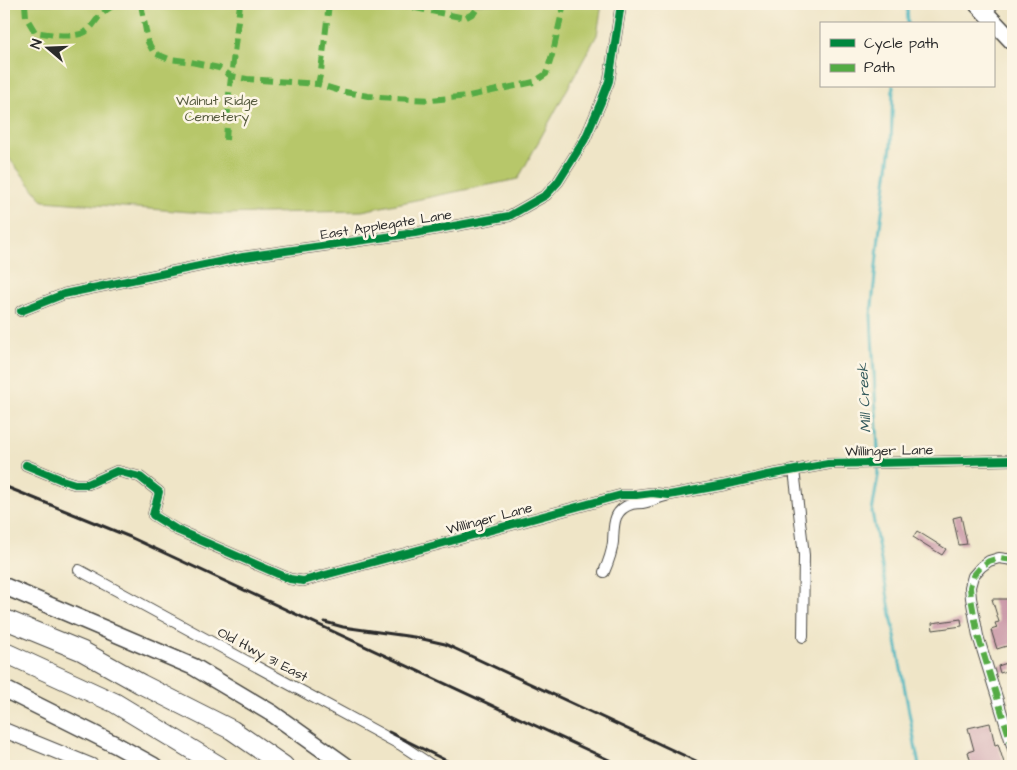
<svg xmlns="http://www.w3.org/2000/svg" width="1017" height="770" font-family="'Architects Daughter',sans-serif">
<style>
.green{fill:#b7c76a;stroke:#71794a}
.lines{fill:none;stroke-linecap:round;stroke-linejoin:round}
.stream{stroke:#45b4be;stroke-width:3}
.building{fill:#c894a5}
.street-casing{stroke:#484742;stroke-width:12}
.secondary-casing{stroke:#484742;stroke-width:16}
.primary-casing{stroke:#484742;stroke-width:19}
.highway-casing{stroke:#484742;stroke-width:21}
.street{stroke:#fff;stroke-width:10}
.secondary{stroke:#fff;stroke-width:14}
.primary{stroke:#fff;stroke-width:16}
.highway{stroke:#fff;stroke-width:19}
.rail{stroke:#2b2b2b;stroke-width:3}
.quiet{stroke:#54ab44;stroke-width:6;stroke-dasharray:12 6;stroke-linecap:butt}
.cycleway-casing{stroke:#fcf5e5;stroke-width:11}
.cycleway{stroke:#00873e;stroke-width:8}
.labels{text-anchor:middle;stroke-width:5;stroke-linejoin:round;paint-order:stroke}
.park-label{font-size:14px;fill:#555a3e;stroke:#fcf5e5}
.street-label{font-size:14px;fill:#2b2b2b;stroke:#fcf5e5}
.water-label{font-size:15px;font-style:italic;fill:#345b5e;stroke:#fcf5e5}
</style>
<rect width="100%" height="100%" fill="#fcf5e5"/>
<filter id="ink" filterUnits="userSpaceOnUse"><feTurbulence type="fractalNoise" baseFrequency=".02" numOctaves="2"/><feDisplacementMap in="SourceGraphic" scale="10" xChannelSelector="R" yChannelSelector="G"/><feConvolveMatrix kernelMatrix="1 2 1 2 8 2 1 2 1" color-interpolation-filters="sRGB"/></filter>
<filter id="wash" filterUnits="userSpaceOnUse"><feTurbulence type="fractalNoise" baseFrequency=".0096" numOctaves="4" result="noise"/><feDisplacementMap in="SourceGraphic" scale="20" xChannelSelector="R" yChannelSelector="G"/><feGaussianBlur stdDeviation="1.12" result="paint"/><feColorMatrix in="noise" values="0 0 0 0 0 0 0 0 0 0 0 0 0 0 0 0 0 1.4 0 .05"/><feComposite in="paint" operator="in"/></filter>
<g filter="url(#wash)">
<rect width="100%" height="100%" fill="#efe5c7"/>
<!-- green -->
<polygon class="green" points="4,4 602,4 597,35 518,179 362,211 217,214 43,201 4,152"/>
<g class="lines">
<!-- stream -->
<g class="stream">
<polyline points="907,4 908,24"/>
<polyline points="893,86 891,146 880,227 871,315 878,450 878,476 872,512 919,766"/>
</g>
</g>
<g id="blocks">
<!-- building -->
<g class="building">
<polygon points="961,516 967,544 959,545 953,518"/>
<polygon points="917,531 946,549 942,555 913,537"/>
<polygon points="992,599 1013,599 1013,644 997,649 991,630 997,628 995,623 999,622"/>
<polygon points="961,619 962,626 933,630 932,623"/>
<polygon points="1013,661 1013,669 1000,673 998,666"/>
<polygon points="990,723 995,745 998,744 1005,766 972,766 968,752 974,750 968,728"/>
</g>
</g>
</g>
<g filter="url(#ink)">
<use href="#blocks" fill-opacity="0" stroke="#484742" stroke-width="1"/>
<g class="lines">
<!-- street casing -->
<g class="street-casing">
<g id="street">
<polyline points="985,12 995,4"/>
<polyline points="21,311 64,294 243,257 415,233 509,216 546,195 558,182 585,139 601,102 609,81 621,4"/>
<polyline points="26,465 62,480 75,484 88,484 117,471 140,477 159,492 153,515 177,530 290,579 303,581 621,495 636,495 652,493 669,495 724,485 768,475 828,464 1013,460"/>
<polyline points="794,470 804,555 803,637"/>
<polyline points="1013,560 999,558 989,561 981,567 973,576 970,587 971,598 978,636 1013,749"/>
<polyline points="79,570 401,745 433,766"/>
<path d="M604 572C608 563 612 552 613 542 614 526 612 510 632 504 636 503 640 503 643 503 651 501 658 498 666 496"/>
</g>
</g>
<!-- secondary casing -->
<g class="secondary-casing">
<polyline id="secondary" points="4,730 92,766"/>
</g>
<!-- primary casing -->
<g class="primary-casing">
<g id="primary">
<polyline points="977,4 1013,42"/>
<polyline points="4,586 194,667 273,714 346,766"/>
<polyline points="4,689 116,745 154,766"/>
</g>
</g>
<!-- highway casing -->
<g class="highway-casing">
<g id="highway">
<polyline points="4,619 82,651 141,684 232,730 284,766"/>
<polyline points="4,652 115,703 219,766"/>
</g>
</g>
<!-- street -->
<use href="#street" class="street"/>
<!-- secondary -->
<use href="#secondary" class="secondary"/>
<!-- primary -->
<use href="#primary" class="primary"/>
<!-- highway -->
<use href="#highway" class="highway"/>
<!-- rail -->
<g class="rail">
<polyline points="4,486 130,537 622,766"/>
<polyline points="325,622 343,627 414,637 445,644 696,761"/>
<polyline points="389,732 457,766"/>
</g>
<!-- quiet -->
<g class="quiet">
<path d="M25 4 26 17 35 32C49 34 76 40 88 30 92 27 95 22 98 18 103 12 109 8 116 4"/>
<polyline points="141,4 148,42 154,53 169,59 186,61 219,68 231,76 247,79 318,84"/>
<polyline points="329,4 321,71 318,84 340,91 368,96 394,98 431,100 469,96 534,82 546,74 553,52 564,4"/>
<polyline points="396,4 465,18 474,13 478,7 478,4"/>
<polyline points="226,140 229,94 240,4"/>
<polyline points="1013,560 999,558 989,561 981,567 973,576 970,587 971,598 978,636 1013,749"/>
</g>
<!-- cycleway casing -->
<g class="cycleway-casing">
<g id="cycleway">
<polyline points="21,311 64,294 243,257 415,233 509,216 546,195 558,182 585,139 601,102 609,81 621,4"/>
<polyline points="26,465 62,480 75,484 88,484 117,471 140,477 159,492 153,515 177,530 290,579 303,581 621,495 636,495 652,493 669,495 724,485 768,475 828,464 1013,460"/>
</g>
</g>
<!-- cycleway -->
<use href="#cycleway" class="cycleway"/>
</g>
</g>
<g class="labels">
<!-- park labels -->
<g class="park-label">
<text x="217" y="105">Walnut Ridge<tspan x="217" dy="16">Cemetery</tspan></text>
</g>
<!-- street labels -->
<g class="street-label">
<text transform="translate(386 224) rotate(-9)" y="5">East Applegate Lane</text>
<text transform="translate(889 450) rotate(-1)" y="5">Willinger Lane</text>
<text transform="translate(489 518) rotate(-15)" y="5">Willinger Lane</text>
<text transform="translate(263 654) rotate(28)" y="5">Old Hwy 31 East</text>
</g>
<!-- water labels -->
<g class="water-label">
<text transform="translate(864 398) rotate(-93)" y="5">Mill Creek</text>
</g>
</g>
<!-- margin -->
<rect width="1017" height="770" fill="none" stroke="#fcf5e5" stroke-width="20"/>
<!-- legend -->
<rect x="820" y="22" width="175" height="65" fill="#fcf5e5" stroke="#a8a49b"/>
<rect x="830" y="39" width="25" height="8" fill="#00873e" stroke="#a8a49b"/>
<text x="864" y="48" font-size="15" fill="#2b2b2b">Cycle path</text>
<rect x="830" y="64" width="25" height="8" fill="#54ab44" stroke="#a8a49b"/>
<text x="864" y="72" font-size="15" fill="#2b2b2b">Path</text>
<!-- north arrow -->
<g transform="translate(48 48) rotate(289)" stroke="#fcf5e5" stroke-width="4" paint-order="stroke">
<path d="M0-4L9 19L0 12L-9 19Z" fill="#2b2b2b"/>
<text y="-8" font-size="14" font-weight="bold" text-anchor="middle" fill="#2b2b2b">N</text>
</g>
</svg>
